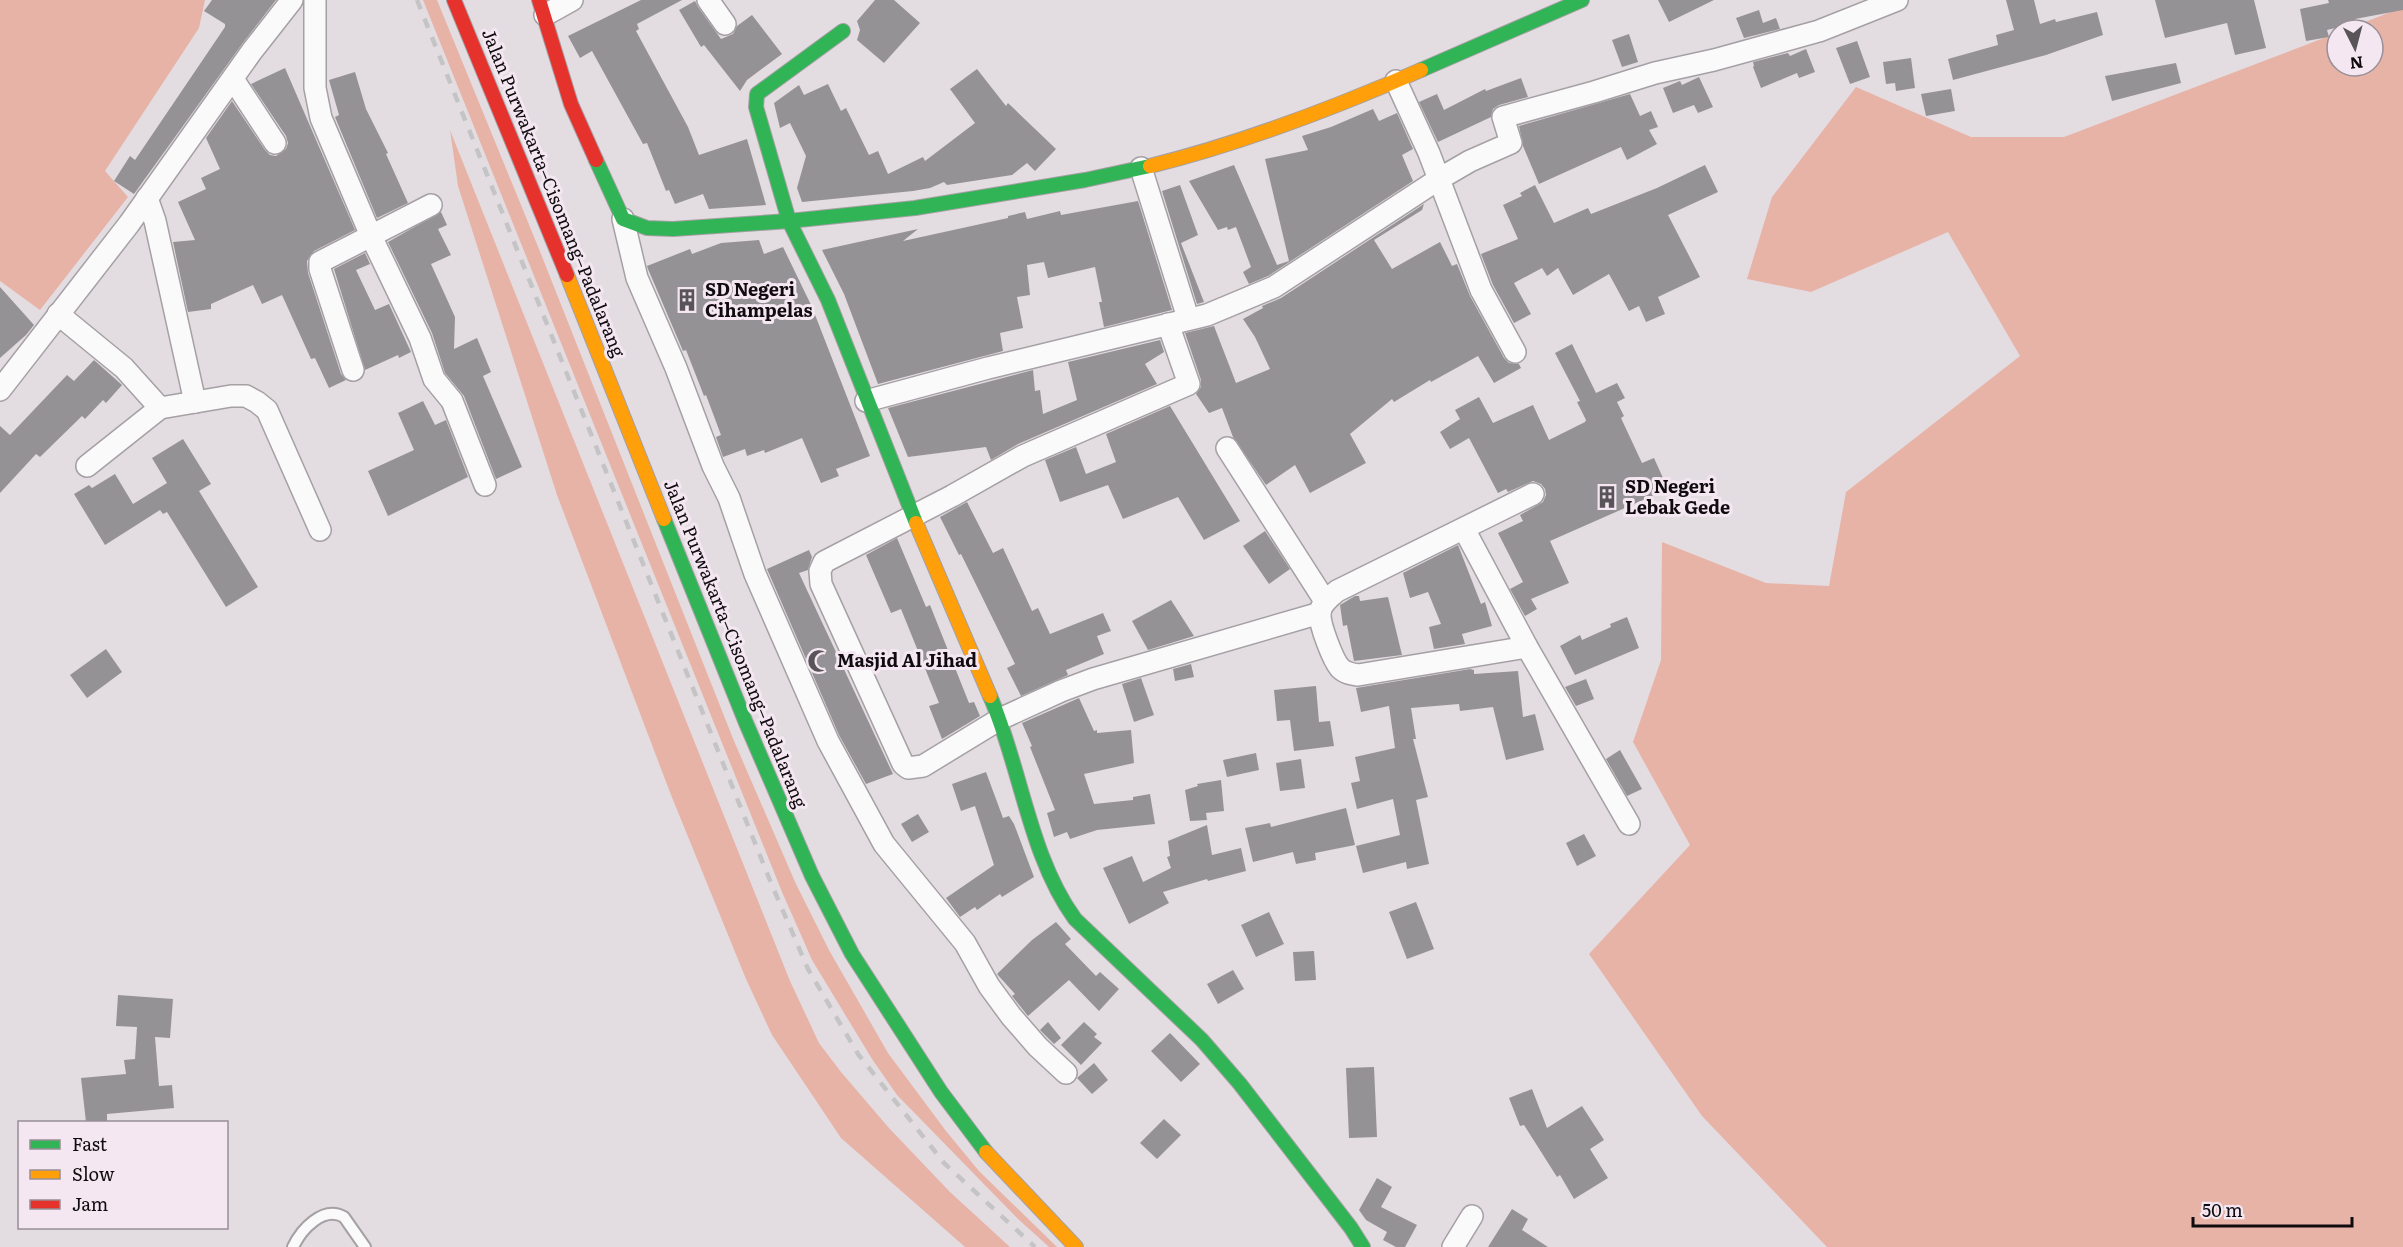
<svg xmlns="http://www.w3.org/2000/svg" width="2403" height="1247" font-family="Literata,serif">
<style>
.green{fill:#e8b3a7}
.building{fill:#959296}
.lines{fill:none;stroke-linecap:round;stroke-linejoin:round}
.lane-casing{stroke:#a5a0a4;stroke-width:14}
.street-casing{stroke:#a5a0a4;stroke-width:24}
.fast-casing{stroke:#a5a0a4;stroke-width:16}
.slow-casing{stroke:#a5a0a4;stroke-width:16}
.jam-casing{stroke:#a5a0a4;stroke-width:16}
.lane{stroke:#fbfafb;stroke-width:10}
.street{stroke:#fbfafb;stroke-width:21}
.fast{stroke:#30b455;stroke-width:14}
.slow{stroke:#ff9f0a;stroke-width:14}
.jam{stroke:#e5322d;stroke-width:14}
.rail{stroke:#c5c4c5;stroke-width:4.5;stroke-dasharray:10 10;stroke-linecap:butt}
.labels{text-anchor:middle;stroke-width:6;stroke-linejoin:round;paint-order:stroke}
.street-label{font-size:18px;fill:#0f0b0e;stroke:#f4e7f1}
.poi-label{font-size:18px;font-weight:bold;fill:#0f0b0e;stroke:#f4e7f1;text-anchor:start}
</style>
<rect width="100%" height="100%" fill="#e3dde2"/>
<!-- green -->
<g class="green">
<polygon points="0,0 205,0 199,28 105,171 128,197 40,310 0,281"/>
<polygon points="423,0 437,0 539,249 734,741 796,884 829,950 888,1053 946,1131 979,1171 1057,1247 1049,1247 1017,1218 897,1095 872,1059 812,960 782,892"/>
<polygon points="2403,7 2403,1247 1827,1247 1702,1116 1589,954 1690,845 1633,742 1661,660 1662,542 1766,583 1829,586 1846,492 2020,356 1948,232 1811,292 1747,279 1772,197 1856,87 1971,137 2064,137 2337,33 2337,66 2373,66 2373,30 2345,30"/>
<polygon points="450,130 790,981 819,1043 841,1072 889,1128 950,1192 1010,1247 965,1247 841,1138 772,1035 746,979 671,795 557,495 458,186"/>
</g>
<!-- building -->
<g class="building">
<polygon points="212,0 276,0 242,44 134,194 114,181 130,156 135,160 225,27 225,24 204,11"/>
<polygon points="641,0 682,0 637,24 639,29 636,31 688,127 699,155 747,139 766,205 709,209 703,194 675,204 669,190 666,191 647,143 643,144 592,51 580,58 568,36"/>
<polygon points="875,0 894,0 920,23 884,63 857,40 860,30 857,21"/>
<polygon points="1658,0 1714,0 1669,22"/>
<polygon points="2006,0 2034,0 2040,24 2055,19 2056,22 2097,12 2103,35 2046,55 1953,80 1948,59 1998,45 1996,35 2014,30"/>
<polygon points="2155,0 2254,0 2266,48 2235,55 2227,23 2165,38"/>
<polygon points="2328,0 2403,0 2403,10 2355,19 2356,23 2327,30 2329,37 2306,41 2300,9 2329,3"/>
<polygon points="695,1 698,7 721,39 733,34 737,26 752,15 782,54 747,80 740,91 704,45 701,47 679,10"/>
<polygon points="1759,10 1763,23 1776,18 1780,29 1744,38 1736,18"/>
<polygon points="1629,34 1638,62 1622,67 1612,40"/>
<polygon points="1857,41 1870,77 1850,84 1836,48"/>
<polygon points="1806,49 1815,72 1799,78 1797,73 1761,88 1753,67 1754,66 1753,62 1788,53 1790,56"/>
<polygon points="1911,58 1915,88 1896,91 1895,83 1886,84 1883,62"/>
<polygon points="2176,63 2181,83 2112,101 2105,76"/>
<polygon points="285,68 355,230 314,251 307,261 308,273 341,374 346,380 329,388 315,358 311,359 282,295 262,304 253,285 211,304 211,309 188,312 173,242 195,240 178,202 206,189 201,178 220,169 206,138 232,101 265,150 270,155 276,156 286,149 288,143 286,136 251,84"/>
<polygon points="977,69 1006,106 1008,103 1056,149 1035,171 1027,163 1012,175 947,185 944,182 930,188 913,191 802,202 797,188 806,156 790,123 780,128 774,103 799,85 804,95 828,84 841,111 846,108 869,155 878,151 888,174 923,157 925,161 975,123 950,89"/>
<polygon points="355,72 366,109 388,153 386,154 408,203 377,218 335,117 339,115 329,80"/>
<polygon points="1699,77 1713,107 1698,113 1694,105 1673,113 1663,88 1680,81 1682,85"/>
<polygon points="1521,78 1528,97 1499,105 1493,109 1491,117 1438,142 1419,102 1437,94 1444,110 1485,89 1486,91"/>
<polygon points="1951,89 1955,111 1926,116 1921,94"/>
<polygon points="1630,94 1640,116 1651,111 1658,127 1649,130 1657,144 1627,160 1621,147 1539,184 1523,146 1519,126"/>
<polygon points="1373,109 1379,121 1397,113 1413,149 1402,155 1413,181 1268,276 1249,284 1243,272 1251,267 1236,227 1228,230 1227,227 1218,230 1189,181 1234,165 1277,265 1289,261 1265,159 1308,150 1302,136 1331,127"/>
<polygon points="1705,165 1718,192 1668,215 1700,277 1658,297 1665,314 1646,322 1639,306 1629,311 1609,274 1573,295 1558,268 1547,276 1542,268 1514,283 1531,314 1514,323 1493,285 1481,254 1518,239 1503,205 1522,196 1520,193 1535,185 1554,223 1588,208 1591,214 1657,188"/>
<polygon points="1180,185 1198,235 1181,243 1204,302 1197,304 1162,191"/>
<polygon points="1138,201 1172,310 1104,327 1099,302 1102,302 1095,267 1048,278 1044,262 1027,265 1030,295 1017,297 1023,328 1000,333 1003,351 878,384 844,294 822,250 918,229 903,241 1008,218 1008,216 1025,212 1027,219 1060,211 1061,215"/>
<polygon points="1424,204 1422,210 1374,240 1392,269 1440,242 1452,266 1457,264 1470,296 1504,358 1509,363 1519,364 1521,368 1494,383 1478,356 1431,382 1430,380 1394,402 1392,399 1350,434 1366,463 1310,493 1295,465 1266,485 1233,437 1222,408 1209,413 1196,394 1201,387 1201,380 1185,333 1214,326 1236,383 1270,369 1255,337 1243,319 1263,308 1262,306 1281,298"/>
<polygon points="441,212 447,225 438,229 451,255 431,264 455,317 454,349 477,338 491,372 483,376 522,467 496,479 464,396 445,373 432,333 388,242"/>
<polygon points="759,240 764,254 783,247 812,307 870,456 836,469 839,476 821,483 802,438 765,453 764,450 747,456 745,449 723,457 716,437 721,435 706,395 704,396 686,350 683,351 648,269 647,266 690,249 692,254 721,243"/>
<polygon points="365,253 370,264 356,270 375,310 389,304 411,352 399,358 398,355 365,370 334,269"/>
<polygon points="0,287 34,325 26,335 0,358"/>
<polygon points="1160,340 1164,352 1145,364 1157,384 1018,444 991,460 986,447 908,457 888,408 1033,370 1035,391 1040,390 1043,414 1077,400 1068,362"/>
<polygon points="1572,344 1596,393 1617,383 1625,398 1617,402 1624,416 1621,418 1642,463 1654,458 1668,489 1550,541 1569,583 1531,599 1537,609 1525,616 1510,589 1523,582 1498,533 1523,521 1520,515 1543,502 1546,495 1545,489 1541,484 1533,481 1508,492 1506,489 1498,493 1469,438 1450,449 1440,432 1460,419 1455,410 1479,397 1493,423 1533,405 1549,440 1585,422 1586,420 1577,402 1580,401 1555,353"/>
<polygon points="94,360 122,385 106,403 103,400 85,419 82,416 40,457 36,454 0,493 0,426 10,435 67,375 74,381"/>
<polygon points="423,401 435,425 446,420 468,477 388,516 368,471 414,450 398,413"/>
<polygon points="1170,406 1240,521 1204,540 1178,497 1123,519 1108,485 1060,502 1045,460 1076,447 1086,474 1116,462 1106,434"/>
<polygon points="183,439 211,484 199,491 258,587 226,607 167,512 163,514 160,510 105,545 74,494 89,485 92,488 115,474 133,504 167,483 152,458"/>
<polygon points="967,502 993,553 1003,548 1032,611 1038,608 1050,634 1103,613 1111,631 1097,636 1104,654 1066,670 1068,675 1021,696 1007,668 1015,664 961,554 959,555 940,517"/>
<polygon points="1265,531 1290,569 1269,584 1243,546"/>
<polygon points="897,538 926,607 930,605 969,703 974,702 980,716 942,739 929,706 939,703 901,609 891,613 866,555"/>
<polygon points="1458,545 1481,604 1485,602 1492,626 1462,634 1465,644 1434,649 1429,627 1441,624 1428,592 1410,598 1403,573"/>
<polygon points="809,550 812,557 808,570 799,573 893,774 866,784 839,735 767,569"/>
<polygon points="1355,596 1359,596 1360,601 1388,597 1402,655 1354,661 1347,625 1343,626 1340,605"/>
<polygon points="1171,600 1194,636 1148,650 1132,621"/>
<polygon points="1627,617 1639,648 1575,675 1560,646 1580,635 1582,640 1611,627 1610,624"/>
<polygon points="106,649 122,672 87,698 70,675"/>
<polygon points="1191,664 1194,677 1175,681 1173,669"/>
<polygon points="1470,669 1474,670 1474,674 1518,671 1523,717 1535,714 1544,750 1506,760 1493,707 1460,711 1459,704 1411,708 1416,739 1413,739 1428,797 1416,800 1429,864 1407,869 1406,862 1363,873 1356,846 1400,835 1393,799 1357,809 1351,783 1360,781 1355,757 1395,748 1389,706 1361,712 1356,688"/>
<polygon points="1141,678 1154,715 1134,722 1122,684"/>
<polygon points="1586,679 1594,699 1576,706 1565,687"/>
<polygon points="1316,686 1319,722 1330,721 1334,746 1294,751 1290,720 1277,721 1274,690"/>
<polygon points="1079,698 1094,731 1097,730 1097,733 1131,730 1134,763 1084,774 1094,804 1133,800 1133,797 1150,794 1155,824 1097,830 1070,839 1067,832 1054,837 1047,813 1055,810 1030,747 1032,746 1022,723"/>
<polygon points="1620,750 1642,789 1627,796 1606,759"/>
<polygon points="1256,753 1259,770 1227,777 1223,760"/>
<polygon points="1301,759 1305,788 1280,791 1276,763"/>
<polygon points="986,772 1003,818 1009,816 1014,824 1034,877 1002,897 1000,894 977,910 975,907 960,917 946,898 994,865 975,806 961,811 952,784"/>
<polygon points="1221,780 1224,811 1206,813 1207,820 1190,821 1185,790 1198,786 1197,784"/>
<polygon points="1346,808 1355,845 1315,853 1316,860 1296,864 1293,852 1253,862 1245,828 1270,823 1271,827"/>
<polygon points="918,814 929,832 912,842 901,824"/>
<polygon points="1207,825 1212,855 1241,848 1246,871 1208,881 1207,879 1163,892 1169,903 1129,924 1103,868 1132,856 1143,882 1171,868 1167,857 1170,856 1168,841"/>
<polygon points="1584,834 1596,856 1577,866 1566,843"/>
<polygon points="1416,902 1434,949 1407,959 1389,912"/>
<polygon points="1269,912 1284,944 1256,957 1241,925"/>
<polygon points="1056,922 1071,939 1065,944 1096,976 1100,972 1119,989 1099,1011 1069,980 1028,1016 1012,996 1015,994 997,974 1032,940"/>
<polygon points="1314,951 1316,980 1295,981 1293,952"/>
<polygon points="1233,970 1244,989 1218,1004 1207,984"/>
<polygon points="118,995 173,999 170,1038 155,1037 159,1086 172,1085 174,1108 107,1114 107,1122 86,1122 81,1078 126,1074 124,1060 135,1059 137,1027 116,1026"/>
<polygon points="1048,1022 1061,1038 1054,1044 1040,1030"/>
<polygon points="1084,1022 1097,1034 1094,1037 1102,1043 1081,1065 1061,1045"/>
<polygon points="1170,1033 1200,1064 1181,1082 1151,1051"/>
<polygon points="1094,1063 1108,1080 1092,1094 1077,1078"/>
<polygon points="1374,1067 1377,1137 1349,1138 1346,1068"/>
<polygon points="1532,1089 1547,1128 1582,1106 1604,1140 1590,1149 1608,1178 1574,1199 1560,1175 1557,1177 1524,1125 1520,1126 1509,1098"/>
<polygon points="1164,1119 1181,1135 1157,1159 1140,1143"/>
<polygon points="1377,1178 1392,1187 1381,1207 1417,1225 1405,1247 1396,1247 1383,1240 1387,1232 1366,1220 1359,1210"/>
<polygon points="1512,1209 1528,1219 1522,1230 1548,1247 1488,1247"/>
</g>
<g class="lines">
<!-- lane casing -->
<g class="lane-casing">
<path id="lane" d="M293 1247C301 1230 323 1205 344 1217L365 1247"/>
</g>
<!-- street casing -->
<g class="street-casing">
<g id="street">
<polyline points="315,0 315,88 321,118 371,236 420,338 434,379 452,401 485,485"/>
<polyline points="708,0 725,24"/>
<polyline points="545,15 572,0"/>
<polyline points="233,79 275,143"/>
<polyline points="1396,81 1429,153 1481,290 1515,352"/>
<polyline points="1141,168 1188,318"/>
<polyline points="147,198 155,221 195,402"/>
<polyline points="623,219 637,278 676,368 713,466 729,498 755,574 828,741 884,844 965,943 989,986 1011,1016 1038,1047 1066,1073"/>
<polyline points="58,314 124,368 160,408 231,396 246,396 257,402 267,410 320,530"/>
<polyline points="1168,324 1189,384 1023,456 952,496 824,562 820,571 821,584 903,764 908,768 923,766 1000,719 1061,691 1093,679 1320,613"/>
<polyline points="353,370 320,269 320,262 431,205"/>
<polyline points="0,390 129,224 252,51 292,0"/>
<polyline points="866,401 988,368 1207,315 1274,287 1439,179 1470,161 1511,143 1503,117 1594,92 1655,73 1714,60 1819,31 1897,0"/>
<polyline points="1227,448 1325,601"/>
<polyline points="87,466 160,408"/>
<polyline points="1464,529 1527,647 1629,824"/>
<path d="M1527 647 1358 675C1351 674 1345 673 1340 668 1333 660 1319 624 1320 613 1321 603 1330 597 1337 591L1533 494"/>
<polyline points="1453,1247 1472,1216"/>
</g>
</g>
<!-- fast casing -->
<g class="fast-casing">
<g id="fast">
<polyline points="843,31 757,94 756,107 789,221 828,300 916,523"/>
<polyline points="1421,70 1582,0"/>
<polyline points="596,160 623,219 647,228 673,229 789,221 915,208 1085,180 1150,166"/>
<polyline points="664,519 746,723 812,876 852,954 941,1092 986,1152"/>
<path d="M990 696C1021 767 1029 856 1075 919L1202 1040 1240 1084 1351 1228 1363 1247"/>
</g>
</g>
<!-- slow casing -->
<g class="slow-casing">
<g id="slow">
<path d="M1150 166C1243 143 1334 108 1421 70"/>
<polyline points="567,275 664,519"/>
<polyline points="916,523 990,696"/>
<polyline points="986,1152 1076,1247"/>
</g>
</g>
<!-- jam casing -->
<g class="jam-casing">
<g id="jam">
<polyline points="454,0 567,275"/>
<polyline points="539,0 571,104 596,160"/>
</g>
</g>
<!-- lane -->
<use href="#lane" class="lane"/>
<!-- street -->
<use href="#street" class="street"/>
<!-- fast -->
<use href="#fast" class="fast"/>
<!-- slow -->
<use href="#slow" class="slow"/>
<!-- jam -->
<use href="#jam" class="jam"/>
<!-- rail -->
<polyline class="rail" points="417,0 771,883 808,969 858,1054 944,1163 1035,1247"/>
</g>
<!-- icons -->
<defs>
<g id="building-bare" transform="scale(1.8)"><path d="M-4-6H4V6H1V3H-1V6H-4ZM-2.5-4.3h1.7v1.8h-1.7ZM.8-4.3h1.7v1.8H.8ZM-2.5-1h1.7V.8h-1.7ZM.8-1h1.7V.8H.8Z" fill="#595458" stroke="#f4e7f1" stroke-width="2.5" paint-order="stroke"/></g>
<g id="mosque-bare" transform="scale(1.8)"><path d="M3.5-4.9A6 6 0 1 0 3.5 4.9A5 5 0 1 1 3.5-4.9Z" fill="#595458" stroke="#f4e7f1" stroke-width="2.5" paint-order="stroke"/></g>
</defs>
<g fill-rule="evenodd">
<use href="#building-bare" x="687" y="300"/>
<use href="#building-bare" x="1607" y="497"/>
<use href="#mosque-bare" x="819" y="661"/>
</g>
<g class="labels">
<!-- street labels -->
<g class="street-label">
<text transform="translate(553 193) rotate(68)" y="6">Jalan Purwakarta–Cisomang–Padalarang</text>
<text transform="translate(735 644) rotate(68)" y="6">Jalan Purwakarta–Cisomang–Padalarang</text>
</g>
<!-- poi labels -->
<g class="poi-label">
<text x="705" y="296">SD Negeri<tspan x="705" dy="21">Cihampelas</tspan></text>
<text x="1625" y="493">SD Negeri<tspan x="1625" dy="21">Lebak Gede</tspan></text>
<text x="837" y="667">Masjid Al Jihad</text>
</g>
</g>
<!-- legend -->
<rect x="18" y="1121" width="210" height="108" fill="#f4e7f1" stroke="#988f96" stroke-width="1.5"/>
<rect x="30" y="1140" width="30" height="9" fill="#30b455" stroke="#988f96" stroke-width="1.5"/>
<text x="72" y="1151" font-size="18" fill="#0f0b0e">Fast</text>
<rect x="30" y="1170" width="30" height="9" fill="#ff9f0a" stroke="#988f96" stroke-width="1.5"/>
<text x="72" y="1181" font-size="18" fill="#0f0b0e">Slow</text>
<rect x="30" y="1200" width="30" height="9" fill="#e5322d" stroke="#988f96" stroke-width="1.5"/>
<text x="72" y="1211" font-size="18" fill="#0f0b0e">Jam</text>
<!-- north arrow -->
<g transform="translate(2355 48) rotate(174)"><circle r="28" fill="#f4e7f1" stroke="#988f96" stroke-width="1.5"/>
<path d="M0-4.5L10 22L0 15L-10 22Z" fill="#595458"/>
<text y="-9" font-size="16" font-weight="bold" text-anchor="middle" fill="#0f0b0e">N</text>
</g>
<!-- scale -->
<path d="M2193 1217v9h159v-9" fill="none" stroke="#0f0b0e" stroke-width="3"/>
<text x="2202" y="1217" font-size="18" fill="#0f0b0e" stroke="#f4e7f1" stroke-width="4.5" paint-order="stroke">50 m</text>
</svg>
